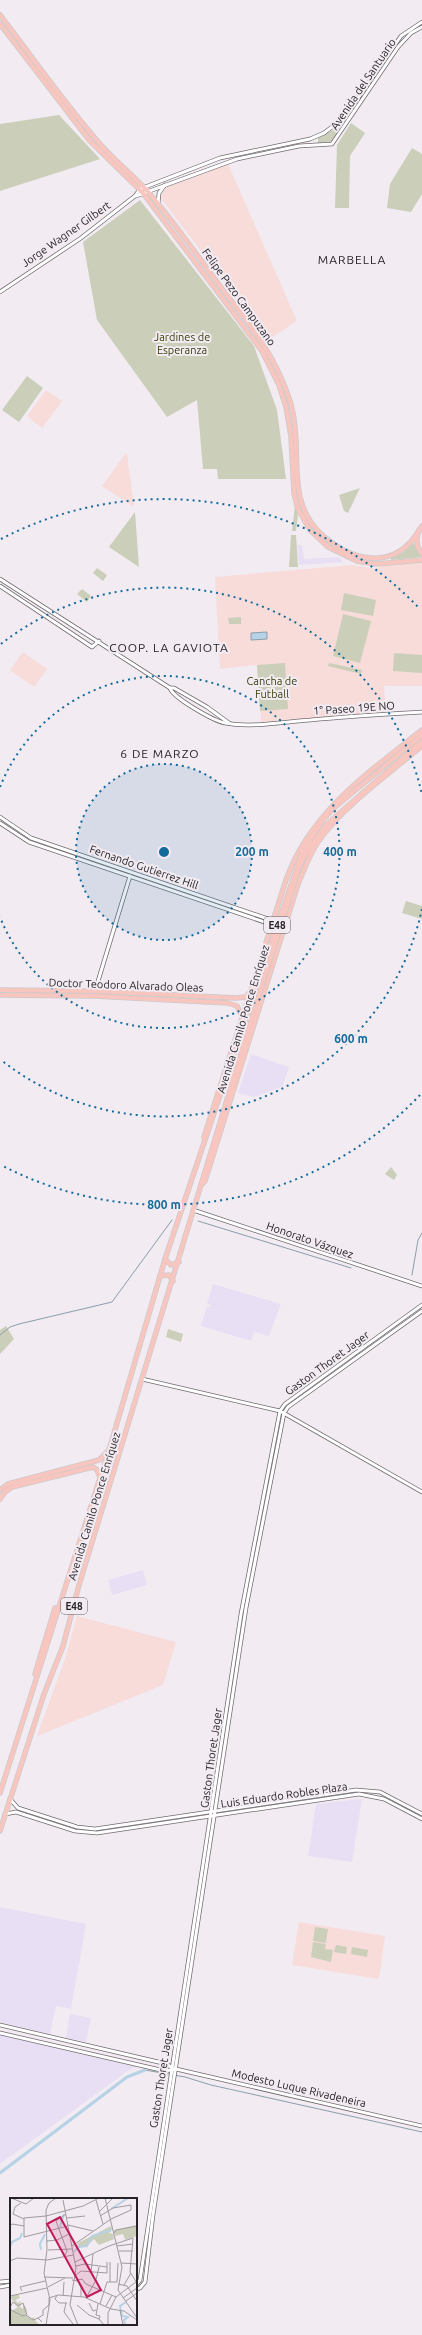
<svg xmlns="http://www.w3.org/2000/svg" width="422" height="2335" font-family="Ubuntu,sans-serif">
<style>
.commercial{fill:#e9dff4}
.education{fill:#f7dcda}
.green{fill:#cbcfb9}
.water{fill:#b5d2e6;stroke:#8a9eac}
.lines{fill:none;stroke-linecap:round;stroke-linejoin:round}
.stream{stroke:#8a9eac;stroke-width:1}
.canal{stroke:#b5d2e6;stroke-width:3}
.minor-casing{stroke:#716b71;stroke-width:4.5}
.major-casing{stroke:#cbcacb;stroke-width:5.5}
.minor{stroke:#fff;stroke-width:3}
.major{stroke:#f9c6bf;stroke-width:4}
.major-bridge-casing{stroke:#cbcacb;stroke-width:5.5;stroke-linecap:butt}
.major-bridge{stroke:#f9c6bf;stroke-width:4}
.ring{fill:none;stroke:#126b9b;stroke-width:2;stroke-dasharray:2 4}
.labels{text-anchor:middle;stroke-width:4;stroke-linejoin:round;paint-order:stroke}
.shield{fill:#f2ebf2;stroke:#635f63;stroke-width:1}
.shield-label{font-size:10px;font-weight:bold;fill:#262326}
.street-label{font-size:11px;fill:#262326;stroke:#f2ebf2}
.park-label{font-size:11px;fill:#3b410c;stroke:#f2ebf2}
.neighbourhood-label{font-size:12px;letter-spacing:1px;fill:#262326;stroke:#f2ebf2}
.inset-river{fill:none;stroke:#b5d2e6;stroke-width:2}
.inset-road{fill:none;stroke:#a09ba0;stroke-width:1}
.view{fill:#c2185b;fill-opacity:0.15;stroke:#c2185b;stroke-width:2}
.inset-edge{fill:none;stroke:#262326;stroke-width:2}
.centre{fill:#126b9b;stroke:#f2ebf2;stroke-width:2}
.ring-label{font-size:12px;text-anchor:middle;font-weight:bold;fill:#126b9b;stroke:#f2ebf2;stroke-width:4;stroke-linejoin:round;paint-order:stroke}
</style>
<rect width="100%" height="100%" fill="#f2ebf2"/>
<!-- commercial -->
<g class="commercial">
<polygon points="297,545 302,545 304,559 339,557 343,562 299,565"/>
<polygon points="251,1054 289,1067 283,1086 254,1097 238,1093"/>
<polygon points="213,1284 281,1304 269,1336 254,1332 251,1341 201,1326 207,1306 210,1307 211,1305 207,1304"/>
<polygon points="143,1570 147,1585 112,1595 108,1580"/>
<polygon points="362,1799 352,1862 308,1856 316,1804"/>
<polygon points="0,1907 86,1924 71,2009 56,2006 50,2034 0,2022"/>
<polygon points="70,2014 91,2018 86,2042 66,2038"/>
<polygon points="0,2035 137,2067 129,2070 0,2164"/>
</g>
<!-- education -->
<g class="education">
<polygon points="228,164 297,321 268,340 160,197 167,187"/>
<polygon points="46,390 62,401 42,428 27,416"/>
<polygon points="126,453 127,454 134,507 102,486"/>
<polygon points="422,562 422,686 384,686 386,712 261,722 257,665 220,669 215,577 353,565 376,569 383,565"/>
<polygon points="23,652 47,669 34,687 10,670"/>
<polygon points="77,1616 176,1642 163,1685 37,1736 65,1659"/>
<polygon points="299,1922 385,1936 379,1979 292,1965"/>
</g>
<!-- green -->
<g class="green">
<polygon points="59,115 100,159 0,191 0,124"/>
<polygon points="351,123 365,133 350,156 349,208 335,208 337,145"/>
<path d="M335 129 339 130V133C333 141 328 146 318 143V138Z"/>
<polygon points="412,148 422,154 422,194 411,212 387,208 390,184"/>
<polygon points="140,200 254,346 277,410 286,479 218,479 217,469 203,469 197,400 167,417 97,320 83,242"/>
<polygon points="27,376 43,388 19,422 2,410"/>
<polygon points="360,488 348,513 344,511 339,495"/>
<polygon points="295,506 298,515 296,531 292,531"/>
<polygon points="135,512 139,567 109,547"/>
<polygon points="291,535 296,535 298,567 289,567"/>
<polygon points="414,543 422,557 391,560 391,558 402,553"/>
<polygon points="97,568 107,575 103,581 93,573"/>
<polygon points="82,589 91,596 87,602 77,594"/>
<polygon points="344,593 376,600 373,616 341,610"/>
<polygon points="343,614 371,621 360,663 333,656"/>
<polygon points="241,617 241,624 229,624 228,618"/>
<polygon points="394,653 422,655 422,673 393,671"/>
<polygon points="285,663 288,709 260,711 257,665"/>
<polygon points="329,663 362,670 361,674 328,666"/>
<polygon points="406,901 422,906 422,919 402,913"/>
<polygon points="391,1167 397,1175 394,1180 385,1174"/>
<polygon points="6,1326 14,1339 0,1354 0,1330"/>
<polygon points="168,1329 183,1334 181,1342 166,1337"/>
<polygon points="315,1927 328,1929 326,1943 313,1941"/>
<polygon points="313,1942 326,1944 325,1949 333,1950 331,1962 311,1957"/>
<polygon points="336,1945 347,1947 346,1954 334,1952"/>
<polygon points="352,1947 368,1950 367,1957 351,1954"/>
</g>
<!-- water -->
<polygon class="water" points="267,632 267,639 251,640 251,633"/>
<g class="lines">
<!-- stream -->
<g class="stream">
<polyline points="198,1221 351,1268"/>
<polyline points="412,1275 418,1240 422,1233"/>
<polyline points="0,1335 10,1327 19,1324 112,1302 172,1220"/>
<polyline points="145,2070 185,2077 211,2085 422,2132"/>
</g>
<!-- canal -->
<polyline class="canal" points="0,2173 127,2077 145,2070"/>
<!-- minor casing -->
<g class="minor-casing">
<g id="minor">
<polyline points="136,196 237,159 299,146 332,144 398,47 411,33 422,27"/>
<polyline points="158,204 159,193 165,185"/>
<polyline points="0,292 81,238 135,196 140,189 220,158 310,139 324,133 345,117 401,36 422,22"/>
<polyline points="0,579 170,688 174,688 207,707 229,723"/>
<polyline points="0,586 92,647 99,641"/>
<path d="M170 688C173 698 214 721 225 723 252 728 283 722 310 720 347 716 385 714 422 712"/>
<polyline points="0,817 31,838 280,923"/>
<polyline points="0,823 29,842 279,927"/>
<polyline points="95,991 130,876"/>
<polyline points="193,1210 422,1286"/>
<polyline points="142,1379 280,1411 422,1492"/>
<polyline points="10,1799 18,1808 77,1827 95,1829 356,1790 380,1792 422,1814"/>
<polyline points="5,1814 16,1812 75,1831 97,1833 359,1794 384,1799 422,1819"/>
<polyline points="0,2025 167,2064 172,2068"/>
<polyline points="0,2033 165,2071 176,2069 422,2126"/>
<polyline points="0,2282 11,2281"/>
<polyline points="136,2285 140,2280 241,1614 280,1411 285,1404 422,1305"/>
<polyline points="0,2287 11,2285"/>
<polyline points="136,2289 140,2288 145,2282 153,2215 246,1608 284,1413 288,1407 422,1311"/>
</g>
</g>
<!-- major casing -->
<g class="major-casing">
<g id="major">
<path d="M0 15C33 58 64 103 100 144 116 162 134 176 150 194 177 226 201 261 226 294 247 321 268 347 281 378 288 393 294 411 295 428 299 465 290 504 320 533 350 561 393 572 418 532"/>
<polyline points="0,24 90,141 143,193 262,351 279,385 286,407 291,436 294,493 298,509 310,530 328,547 357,561 375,564 422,560"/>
<path d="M422 526C415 534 415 546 422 554"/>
<polyline points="302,853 322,821 334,808 422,735"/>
<polyline points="305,855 326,825 422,741"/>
<polyline points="0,990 95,991 236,998 246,997 249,993"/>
<polyline points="0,995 94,996 228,1003 237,1006 242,1016"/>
<path d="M204 1137 286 880C310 812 368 773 422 730"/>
<path d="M201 1185 205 1181 298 884C304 870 309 855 318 842 340 809 390 773 422 746"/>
<polyline points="165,1259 171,1265 179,1262"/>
<polyline points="160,1276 169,1275 173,1281"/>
<polyline points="0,1490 8,1484 99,1460 107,1452"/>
<polyline points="0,1499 5,1492 12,1487 93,1467 97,1470 100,1477"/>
<polyline points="35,1674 55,1608"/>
<polyline points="0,1793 112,1440 165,1259 253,997"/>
<polyline points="0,1831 44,1694 63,1646 79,1585 258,998"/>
</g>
</g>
<!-- minor -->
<use href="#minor" class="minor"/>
<!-- major -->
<use href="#major" class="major"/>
<!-- major-bridge casing -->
<g class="major-bridge-casing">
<g id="major-bridge">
<polyline points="253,997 302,853"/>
<polyline points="258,998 299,868 305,855"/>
</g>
</g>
<!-- major-bridge -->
<use href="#major-bridge" class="major-bridge"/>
</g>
<!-- distance rings -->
<circle cx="164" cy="852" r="88" fill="#126b9b" fill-opacity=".12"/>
<g class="ring">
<circle cx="164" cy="852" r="88"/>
<path d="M0 787A176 176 0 1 1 0 917"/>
<path d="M422 909A264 264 0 0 1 1 1060M1 644A264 264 0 0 1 422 795"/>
<path d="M420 1095A353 353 0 0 1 1 1165M1 539A353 353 0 0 1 420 609"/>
</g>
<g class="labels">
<!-- shield labels -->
<g class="shield">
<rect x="264" y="917" width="26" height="16" rx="3"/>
<rect x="61" y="1598" width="26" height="16" rx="3"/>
</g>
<g class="shield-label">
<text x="277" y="929">E48</text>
<text x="74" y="1610">E48</text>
</g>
<!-- street labels -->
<g class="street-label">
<text transform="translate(363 84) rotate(-56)" y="4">Avenida del Santuario</text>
<text transform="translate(66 234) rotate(-35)" y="4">Jorge Wagner Gilbert</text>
<text transform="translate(239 297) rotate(54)" y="4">Felipe Pezo Campuzano</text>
<text transform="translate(354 708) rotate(-4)" y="4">1° Paseo 19E NO</text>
<text transform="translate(144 867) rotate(19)" y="4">Fernando Gutierrez Hill</text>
<text transform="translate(126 985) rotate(2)" y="4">Doctor Teodoro Alvarado Oleas</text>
<text transform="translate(243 1019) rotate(-73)" y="4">Avenida Camilo Ponce Enríquez</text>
<text transform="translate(310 1240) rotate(19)" y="4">Honorato Vázquez</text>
<text transform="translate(327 1363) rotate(-36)" y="4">Gaston Thoret Jager</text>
<text transform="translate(94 1506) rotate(-73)" y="4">Avenida Camilo Ponce Enríquez</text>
<text transform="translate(211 1758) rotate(-82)" y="4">Gaston Thoret Jager</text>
<text transform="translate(284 1795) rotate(-8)" y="4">Luis Eduardo Robles Plaza</text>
<text transform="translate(161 2078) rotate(-81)" y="4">Gaston Thoret Jager</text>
<text transform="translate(299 2088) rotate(13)" y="4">Modesto Luque Rivadeneira</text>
</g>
<!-- park labels -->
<g class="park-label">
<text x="182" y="341">Jardines de<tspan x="182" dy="13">Esperanza</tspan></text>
<text x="272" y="685">Cancha de<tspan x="272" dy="13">Futball</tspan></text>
</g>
<!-- neighbourhood labels -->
<g class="neighbourhood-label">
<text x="352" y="264">MARBELLA</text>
<text x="169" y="652">COOP. LA GAVIOTA</text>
<text x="160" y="758">6 DE MARZO</text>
</g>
</g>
<!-- overview -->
<g transform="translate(10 2198)">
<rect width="127" height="127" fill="#f2ebf2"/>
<path d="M127 27V38L115 42 113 36 105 38 104 32ZM101 28 102 32 99 35 103 36 104 41 89 47 84 41 77 48 67 50 68 45ZM8 96 10 100 5 102 8 105 11 103 10 109 13 111V105L17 112 15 117 21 121 23 119 29 127H0V114L8 109 0 99Z" fill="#cbcfb9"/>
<path class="inset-river" d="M101 11 118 0M50 29 54 16M0 49 2 44 10 40 12 35M31 52 30 46 35 36M64 54 68 49 77 48 82 38 101 32M115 127 114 122 118 119 112 118 110 108 116 104"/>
<path class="inset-road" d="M1 0 16 6 24 0M95 0 112 69 108 92 127 120M53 2 66 70 60 107 68 127M86 2 93 26M11 5 5 9 3 16 14 21M89 14 102 1M36 18 14 20V39L58 28M36 18 73 8 89 0M90 18 103 10M57 20 75 18M101 21 121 12V7L103 10M58 27 83 33M0 28 2 26 14 28M104 35 106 32 127 28M123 40 120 74 127 85M37 43 47 42 59 36M62 48 101 21M107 48 123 46M38 52 62 51M109 53H123M54 59 57 53 46 23 56 16M0 63 7 60 37 62 63 57M65 64 99 48 123 40M111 65 127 66M66 68 75 66 97 69M81 74 83 56M66 77 71 73 97 75V64M34 79 63 80M62 82 68 83 71 90V99M67 82 72 81 76 86 106 99 126 84M100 84V64M107 84 108 65M108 86 117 88 127 103M114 87 121 75M38 89 55 80M12 93 10 89 35 83M47 97 45 101 49 105H57M0 98 37 90M53 98 54 84M76 100 86 82 89 69M113 100 127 90M116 103 127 95M56 105 54 114 63 126M79 105 83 113 86 112M88 106 86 117 90 118 89 121M90 106 97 84H107M67 107 79 117 89 121 94 127M0 108 1 112 11 117M96 108 102 97M0 109 3 104 8 108 13 105 17 117M110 112 113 127M11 118 16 117 23 122 28 120M32 124 28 120 33 117V112L39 107V100L48 97 74 99 101 111 114 113 127 122M36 127 40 102 34 75 37 52 36 12 39 5 46 0M98 127V115L106 99"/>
<path class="view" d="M50 19 91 92 77 99 37 26Z"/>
<rect width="127" height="127" class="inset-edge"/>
</g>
<circle cx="164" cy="852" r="6" class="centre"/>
<g class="ring-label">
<text x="252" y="856">200 m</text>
<text x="340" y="856">400 m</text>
<text x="351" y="1043">600 m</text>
<text x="164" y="1209">800 m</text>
</g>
</svg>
